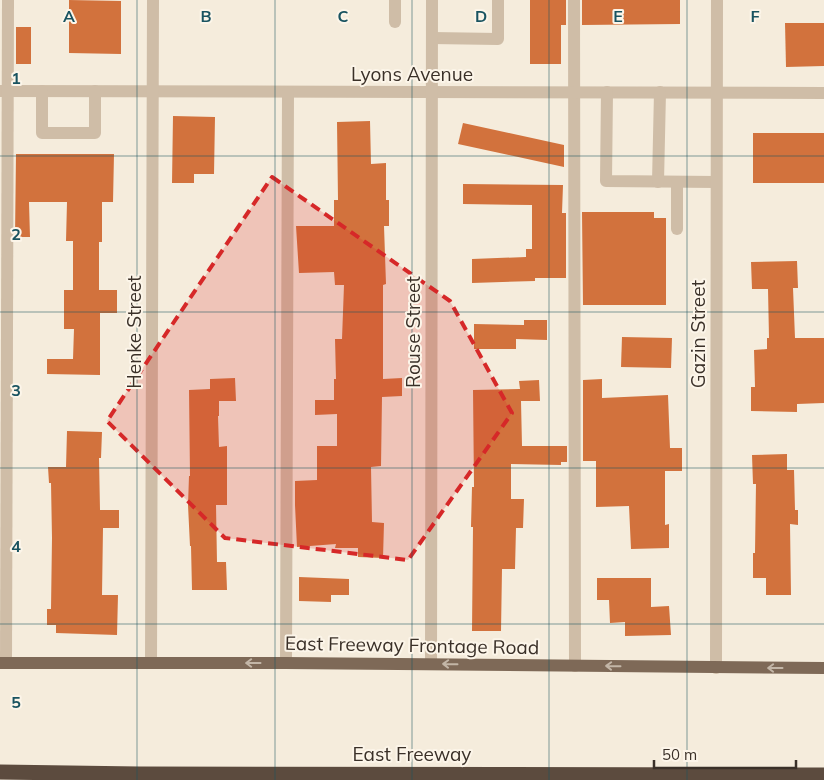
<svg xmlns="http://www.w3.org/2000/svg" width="824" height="780" font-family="Mulish,sans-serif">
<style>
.building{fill:#d2723d}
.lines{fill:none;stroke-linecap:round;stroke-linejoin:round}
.minor{stroke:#cfbda7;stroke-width:12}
.major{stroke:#7e6957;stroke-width:12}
.highway{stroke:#5c4b3e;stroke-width:15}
.oneway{stroke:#c3b6a7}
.marked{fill:#d62828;fill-opacity:0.2;stroke:#d62828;stroke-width:4;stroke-dasharray:10 6;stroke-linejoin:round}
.grid{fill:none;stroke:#195360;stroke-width:1;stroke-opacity:0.55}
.labels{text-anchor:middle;stroke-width:4;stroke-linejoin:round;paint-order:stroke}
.street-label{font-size:19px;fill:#3a3028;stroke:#fcf5e9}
.grid-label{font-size:16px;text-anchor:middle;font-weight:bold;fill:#195360;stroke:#fcf5e9;stroke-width:4;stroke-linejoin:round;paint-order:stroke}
</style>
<rect width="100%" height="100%" fill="#f5ecdc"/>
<!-- building -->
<g class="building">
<polygon points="69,0 121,1 121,54 69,53"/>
<polygon points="530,0 566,0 566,25 561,25 561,64 530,64"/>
<polygon points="582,0 680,0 680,24 582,25"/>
<polygon points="785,23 824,23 824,66 786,67"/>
<rect x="16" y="27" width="15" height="37"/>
<polygon points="173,116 215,117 214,174 194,174 194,183 172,183"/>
<polygon points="370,121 371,164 386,163 386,200 389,200 389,226 384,226 386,284 383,285 383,379 402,378 402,396 382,397 381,466 371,467 372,522 384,523 383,558 358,557 358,548 335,548 336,544 297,547 295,505 295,481 317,480 317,446 337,446 337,414 315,415 315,400 334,400 334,379 336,379 335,339 342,339 344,285 335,285 334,272 299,273 296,226 334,226 334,200 338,200 337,122"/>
<polygon points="463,123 564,145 564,167 458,144"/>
<rect x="753" y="133" width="71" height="50"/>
<polygon points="16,154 114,154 113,202 102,202 102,242 99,242 99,290 117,290 117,313 100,313 100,375 47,374 47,359 73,359 74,329 64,329 64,290 73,290 73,241 66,241 67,202 29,202 30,237 15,237"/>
<polygon points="463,184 563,185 562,213 566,213 566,278 535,278 535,281 472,283 472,259 526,257 526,249 532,249 532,205 463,204"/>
<polygon points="582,212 654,212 654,218 666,218 666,305 583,305"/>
<polygon points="797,261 798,288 793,288 795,338 824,338 824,403 797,404 797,412 751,411 751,387 755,387 754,350 767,349 767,338 769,338 768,289 752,289 751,262"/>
<polygon points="524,320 547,320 547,340 516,339 516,349 474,349 474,324 524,325"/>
<polygon points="622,337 672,338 671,368 621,367"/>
<polygon points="235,378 236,401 219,401 219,416 218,416 219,447 227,446 227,505 216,505 217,562 226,562 227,590 192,590 191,546 190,546 188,505 189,476 190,476 189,390 210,389 210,379"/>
<polygon points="602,379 602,398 668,395 670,448 682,448 682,471 665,471 665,525 669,524 669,548 631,549 629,506 596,507 596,461 583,461 583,380"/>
<polygon points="539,380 540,401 521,401 522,446 567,446 567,462 561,462 561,465 511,464 511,499 524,499 523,528 516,528 515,569 502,569 501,631 472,631 473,527 471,527 472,487 474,487 473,390 520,389 519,381"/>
<polygon points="67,431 102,432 101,458 99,458 100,510 119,510 119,528 103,528 102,595 118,595 117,635 56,633 56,625 47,625 47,609 51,609 52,538 51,483 49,483 48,467 66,467"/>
<polygon points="787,454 787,470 794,470 795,510 798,510 798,525 790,524 791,595 766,595 766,578 753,578 753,553 755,553 756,484 753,484 752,455"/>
<polygon points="299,577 349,579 349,595 331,595 331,602 299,601"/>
<polygon points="597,578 651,578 651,607 669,606 671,635 625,636 625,622 610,623 609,600 597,600"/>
</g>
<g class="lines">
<!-- minor -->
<g class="minor">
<polyline points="395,0 395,22"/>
<polyline points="574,0 575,666"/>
<polyline points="432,38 498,39 498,0"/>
<polyline points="0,91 824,93"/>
<polyline points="42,91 42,133 95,133 95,91"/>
<polyline points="607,92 606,181 716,182"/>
<polyline points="658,182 660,92"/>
<polyline points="677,182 677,229"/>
<polyline points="6,663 8,0"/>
<polyline points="151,663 153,0"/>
<polyline points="286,663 288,92"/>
<polyline points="431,664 432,0"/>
<polyline points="716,668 717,0"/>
</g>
<!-- major -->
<polyline class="major" points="0,663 286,663 824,668"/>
<!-- highway -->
<polyline class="highway" points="0,772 139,774 824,775"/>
</g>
<!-- one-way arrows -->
<defs><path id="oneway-shaft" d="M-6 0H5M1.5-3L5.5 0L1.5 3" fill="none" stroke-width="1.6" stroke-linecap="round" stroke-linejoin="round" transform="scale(1.25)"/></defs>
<g class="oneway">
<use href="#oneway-shaft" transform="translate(253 663) rotate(180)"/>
<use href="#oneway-shaft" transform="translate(450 664) rotate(-179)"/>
<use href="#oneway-shaft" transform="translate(613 666) rotate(-179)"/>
<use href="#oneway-shaft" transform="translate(775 668) rotate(-180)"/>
</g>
<!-- marked area -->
<path class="marked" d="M272 177 450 301 512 413 408 560 225 538 107 421Z"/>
<!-- grid -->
<path class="grid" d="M137 0V780M275 0V780M412 0V780M549 0V780M687 0V780M0 156H824M0 312H824M0 468H824M0 624H824"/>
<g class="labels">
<!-- street labels -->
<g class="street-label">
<text x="412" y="81">Lyons Avenue</text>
<text transform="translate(134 332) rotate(-90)" y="7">Henke Street</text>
<text transform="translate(413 332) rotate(-90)" y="7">Rouse Street</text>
<text transform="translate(698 334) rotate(-90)" y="7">Gazin Street</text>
<text transform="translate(412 645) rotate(1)" y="7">East Freeway Frontage Road</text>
<text x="412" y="761">East Freeway</text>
</g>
</g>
<g class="grid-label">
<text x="69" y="22">A</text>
<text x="206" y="22">B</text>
<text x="343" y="22">C</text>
<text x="481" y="22">D</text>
<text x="618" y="22">E</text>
<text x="755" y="22">F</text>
<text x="16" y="84">1</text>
<text x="16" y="240">2</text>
<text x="16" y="396">3</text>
<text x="16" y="552">4</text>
<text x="16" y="708">5</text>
</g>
<!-- scale -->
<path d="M654 760v8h142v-8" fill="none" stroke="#3a3028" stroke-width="2.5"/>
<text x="662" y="760" font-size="15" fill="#3a3028" stroke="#fcf5e9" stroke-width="4" paint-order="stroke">50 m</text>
</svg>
